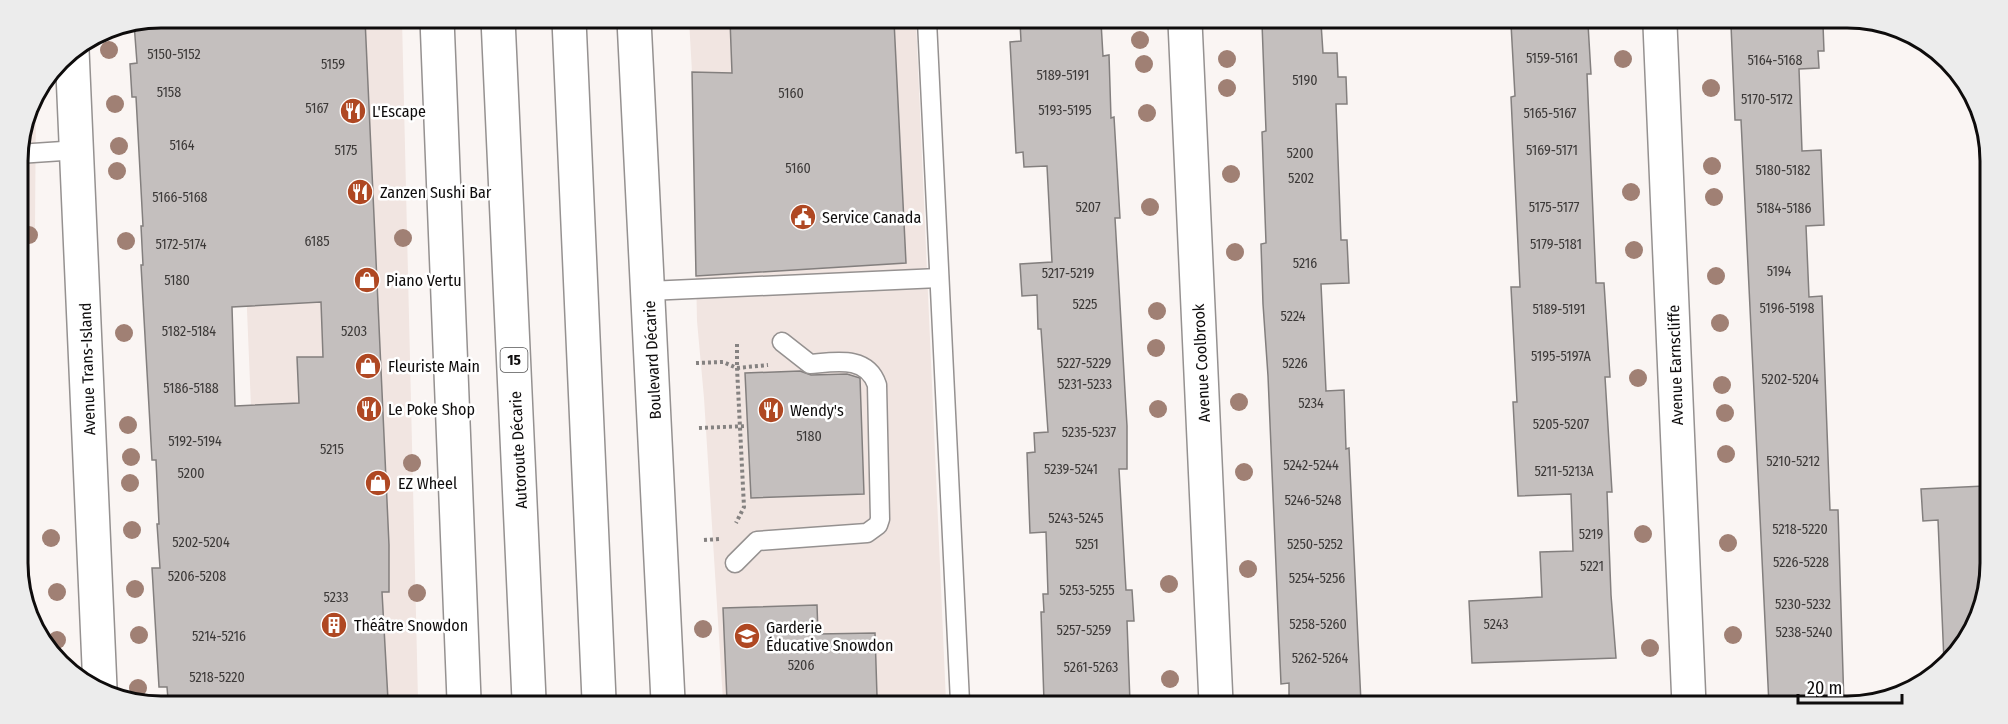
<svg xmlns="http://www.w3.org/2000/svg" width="2008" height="724" font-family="'Fira Sans Condensed',sans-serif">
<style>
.built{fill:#f1e5e1}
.building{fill:#c4bfbe;stroke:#837f7e;stroke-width:1.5;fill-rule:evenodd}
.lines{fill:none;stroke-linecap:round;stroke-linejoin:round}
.service-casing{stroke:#959190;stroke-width:21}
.minor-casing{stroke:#959190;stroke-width:36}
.secondary-casing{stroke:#959190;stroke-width:36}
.motorway-casing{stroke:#959190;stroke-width:36}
.path{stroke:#858281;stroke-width:4;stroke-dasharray:3 3;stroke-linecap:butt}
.service{stroke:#fff;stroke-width:18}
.minor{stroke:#fff;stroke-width:33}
.secondary{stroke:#fff;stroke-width:33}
.motorway{stroke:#fff;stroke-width:33}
.tree{fill:#a08074}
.labels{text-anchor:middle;stroke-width:5;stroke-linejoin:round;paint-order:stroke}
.number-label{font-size:14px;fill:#3c3938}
.shield{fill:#fff;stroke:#565555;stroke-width:1.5}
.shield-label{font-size:15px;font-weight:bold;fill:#0e0c0c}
.poi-label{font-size:16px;fill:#0e0c0c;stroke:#fff;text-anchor:start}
.street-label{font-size:16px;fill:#0e0c0c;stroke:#fff}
.rim{fill:none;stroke:#0e0c0c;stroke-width:3}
</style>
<rect width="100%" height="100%" fill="#faf5f3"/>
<!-- built -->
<g class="built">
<polygon points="235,18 402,19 418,700 263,699"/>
<polygon points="689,20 916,21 946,702 723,701 704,398 697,321 692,72"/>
<polygon points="36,94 35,228 19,229 18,152 33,99"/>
</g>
<!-- building -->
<g class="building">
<path d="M162 18 365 19 389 545V592H382L388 700 168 699 167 687H159L152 568H160L157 524H159L156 460H152L141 265H143L141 226H143L136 97H132L130 64 137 63 134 23ZM321 302 323 357H297L299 403 235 406 232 307Z"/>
<polygon points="730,20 894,21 906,263 696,276 692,72 732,73"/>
<polygon points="1020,22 1101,22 1103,56 1109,55 1111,118 1114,117 1120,218 1115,218 1127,426 1127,469 1119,469 1126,590 1132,590 1134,621 1127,621 1130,703 1044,702 1041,612 1044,612 1043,594 1048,594 1046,532 1030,533 1027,453 1035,452 1034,433 1048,432 1041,329 1038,329 1037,295 1022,296 1020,264 1052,262 1047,166 1024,167 1023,152 1016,153 1010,42 1021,41"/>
<polygon points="1262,23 1321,23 1323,53 1337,53 1338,77 1346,77 1347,104 1336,104 1341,240 1347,240 1349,283 1321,284 1326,391 1344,390 1346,449 1349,448 1361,703 1289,703 1289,683 1281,684 1268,376 1263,304 1261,244 1266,243 1262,132 1266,131"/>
<polygon points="1511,24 1588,24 1591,74 1587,74 1596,283 1604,283 1610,377 1605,377 1612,492 1607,492 1611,595 1616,658 1472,663 1469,601 1542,597 1540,552 1573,551 1571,494 1518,496 1513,402 1517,402 1511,287 1520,287 1511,97 1515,96"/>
<polygon points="1731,25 1823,25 1824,51 1818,51 1819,68 1799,69 1802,151 1821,150 1824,225 1806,226 1809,297 1822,296 1830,510 1838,510 1844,706 1769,705 1741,120 1735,120"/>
<polygon points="800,371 811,375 847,374 860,378 864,494 751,498 745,373"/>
<polygon points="1984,486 1982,608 1944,662 1938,520 1923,521 1921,489"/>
<polygon points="817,605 818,634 875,633 877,696 793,699 793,701 727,701 723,608"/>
</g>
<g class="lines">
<!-- service casing -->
<g class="service-casing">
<g id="service">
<polyline points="927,21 960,702"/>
<polyline points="18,154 78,150"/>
<polyline points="648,291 939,278"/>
<path d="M735 563 757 541 867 533 878 525 880 519 877 385C867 355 835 362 810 364L782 342"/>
</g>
</g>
<!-- minor casing -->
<g class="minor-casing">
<g id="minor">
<polyline points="1185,22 1216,703"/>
<polyline points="1660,25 1689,705"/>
<polyline points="72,50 100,688"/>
</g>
</g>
<!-- secondary casing -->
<g class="secondary-casing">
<g id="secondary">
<polyline points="437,19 464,700"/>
<polyline points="634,20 668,701"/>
</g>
</g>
<!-- motorway casing -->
<g class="motorway-casing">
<g id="motorway">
<polyline points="498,19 529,700"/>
<polyline points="569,20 599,700"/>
</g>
</g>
<!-- path -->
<g class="path">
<polyline points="737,344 737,368 768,365"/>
<polyline points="696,363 723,362 737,368 744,507 736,523"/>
<polyline points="699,428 747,426"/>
<polyline points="704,540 720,539"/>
</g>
<!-- service -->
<use href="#service" class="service"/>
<!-- minor -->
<use href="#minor" class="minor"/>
<!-- secondary -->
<use href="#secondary" class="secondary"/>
<!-- motorway -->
<use href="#motorway" class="motorway"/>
</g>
<!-- trees -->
<g class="tree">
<circle cx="1140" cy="40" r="9"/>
<circle cx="109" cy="50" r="9"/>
<circle cx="1227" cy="59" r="9"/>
<circle cx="1623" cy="59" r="9"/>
<circle cx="1144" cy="64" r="9"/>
<circle cx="1227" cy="88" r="9"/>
<circle cx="1711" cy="88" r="9"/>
<circle cx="115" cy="104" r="9"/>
<circle cx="1147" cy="113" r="9"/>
<circle cx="119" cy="146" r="9"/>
<circle cx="1712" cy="166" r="9"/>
<circle cx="117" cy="171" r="9"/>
<circle cx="1231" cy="174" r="9"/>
<circle cx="1631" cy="192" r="9"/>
<circle cx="1714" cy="197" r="9"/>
<circle cx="1150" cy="207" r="9"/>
<circle cx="29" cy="235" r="9"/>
<circle cx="403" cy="238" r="9"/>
<circle cx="126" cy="241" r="9"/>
<circle cx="1634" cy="250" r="9"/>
<circle cx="1235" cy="252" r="9"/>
<circle cx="1716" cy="276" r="9"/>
<circle cx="1157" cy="311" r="9"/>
<circle cx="1720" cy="323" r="9"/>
<circle cx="124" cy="333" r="9"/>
<circle cx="1156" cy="348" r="9"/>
<circle cx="1638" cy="378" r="9"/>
<circle cx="1722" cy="385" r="9"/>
<circle cx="1239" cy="402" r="9"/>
<circle cx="1158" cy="409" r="9"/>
<circle cx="1725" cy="413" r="9"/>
<circle cx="128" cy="425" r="9"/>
<circle cx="1726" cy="454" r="9"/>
<circle cx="131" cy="457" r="9"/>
<circle cx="412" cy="463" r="9"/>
<circle cx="1244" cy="472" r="9"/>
<circle cx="130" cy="483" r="9"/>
<circle cx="132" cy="530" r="9"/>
<circle cx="1643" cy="534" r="9"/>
<circle cx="51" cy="538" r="9"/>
<circle cx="1728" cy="543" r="9"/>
<circle cx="1248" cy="569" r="9"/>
<circle cx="1169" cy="584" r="9"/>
<circle cx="135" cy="589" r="9"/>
<circle cx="57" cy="592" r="9"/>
<circle cx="417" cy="593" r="9"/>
<circle cx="703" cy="629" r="9"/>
<circle cx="139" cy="635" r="9"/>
<circle cx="1733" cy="635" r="9"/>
<circle cx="57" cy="640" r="9"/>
<circle cx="1650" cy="648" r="9"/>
<circle cx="1170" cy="679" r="9"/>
<circle cx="138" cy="688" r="9"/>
</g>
<!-- icons -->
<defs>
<g id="restaurant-disc" transform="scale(1.35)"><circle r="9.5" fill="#af4823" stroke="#fff"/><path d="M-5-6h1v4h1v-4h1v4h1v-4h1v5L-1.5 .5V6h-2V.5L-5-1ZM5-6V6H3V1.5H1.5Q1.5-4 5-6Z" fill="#fff"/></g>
<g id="civic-disc" transform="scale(1.35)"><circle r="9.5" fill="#af4823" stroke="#fff"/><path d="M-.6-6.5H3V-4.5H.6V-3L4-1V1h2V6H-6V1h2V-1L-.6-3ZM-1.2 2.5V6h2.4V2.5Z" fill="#fff"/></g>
<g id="shop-disc" transform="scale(1.35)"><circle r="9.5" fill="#af4823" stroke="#fff"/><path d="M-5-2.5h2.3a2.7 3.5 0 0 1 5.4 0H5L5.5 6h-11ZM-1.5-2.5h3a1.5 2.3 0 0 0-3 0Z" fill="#fff"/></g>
<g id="building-disc" transform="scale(1.35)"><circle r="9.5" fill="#af4823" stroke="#fff"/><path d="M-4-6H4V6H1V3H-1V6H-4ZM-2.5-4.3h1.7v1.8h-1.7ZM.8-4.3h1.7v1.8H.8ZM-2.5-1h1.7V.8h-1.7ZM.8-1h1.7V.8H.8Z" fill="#fff"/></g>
<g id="school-disc" transform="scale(1.35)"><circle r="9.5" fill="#af4823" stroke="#fff"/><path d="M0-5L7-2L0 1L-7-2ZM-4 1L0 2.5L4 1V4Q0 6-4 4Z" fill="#fff"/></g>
</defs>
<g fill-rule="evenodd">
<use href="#restaurant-disc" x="353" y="111"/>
<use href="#restaurant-disc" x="360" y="192"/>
<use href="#civic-disc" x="803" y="217"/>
<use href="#shop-disc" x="367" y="280"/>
<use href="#shop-disc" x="368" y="366"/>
<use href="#restaurant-disc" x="369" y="409"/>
<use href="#restaurant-disc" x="771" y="410"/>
<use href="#shop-disc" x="378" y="483"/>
<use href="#building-disc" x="334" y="625"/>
<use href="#school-disc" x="747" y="636"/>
</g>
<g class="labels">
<!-- number labels -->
<g class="number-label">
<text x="174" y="59">5150-5152</text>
<text x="1552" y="63">5159-5161</text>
<text x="1775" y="65">5164-5168</text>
<text x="333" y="69">5159</text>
<text x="1063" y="80">5189-5191</text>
<text x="1305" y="85">5190</text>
<text x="169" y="97">5158</text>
<text x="791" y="98">5160</text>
<text x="1767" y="104">5170-5172</text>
<text x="317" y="113">5167</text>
<text x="1065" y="115">5193-5195</text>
<text x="1550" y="118">5165-5167</text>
<text x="182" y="150">5164</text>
<text x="346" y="155">5175</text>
<text x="1552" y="155">5169-5171</text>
<text x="1300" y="158">5200</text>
<text x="798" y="173">5160</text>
<text x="1783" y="175">5180-5182</text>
<text x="1301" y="183">5202</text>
<text x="180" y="202">5166-5168</text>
<text x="1088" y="212">5207</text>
<text x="1554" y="212">5175-5177</text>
<text x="1784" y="213">5184-5186</text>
<text x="317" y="246">6185</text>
<text x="181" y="249">5172-5174</text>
<text x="1556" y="249">5179-5181</text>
<text x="1305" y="268">5216</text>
<text x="1779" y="276">5194</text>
<text x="1068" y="278">5217-5219</text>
<text x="177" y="285">5180</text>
<text x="1085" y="309">5225</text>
<text x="1787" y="313">5196-5198</text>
<text x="1559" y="314">5189-5191</text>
<text x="1293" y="321">5224</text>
<text x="189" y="336">5182-5184</text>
<text x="354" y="336">5203</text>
<text x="1561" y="361">5195-5197A</text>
<text x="1084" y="368">5227-5229</text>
<text x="1295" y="368">5226</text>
<text x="1790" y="384">5202-5204</text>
<text x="1085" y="389">5231-5233</text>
<text x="191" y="393">5186-5188</text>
<text x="1311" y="408">5234</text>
<text x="1561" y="429">5205-5207</text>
<text x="1089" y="437">5235-5237</text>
<text x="809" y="441">5180</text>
<text x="195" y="446">5192-5194</text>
<text x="332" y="454">5215</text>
<text x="1793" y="466">5210-5212</text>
<text x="1311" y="470">5242-5244</text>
<text x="1071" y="474">5239-5241</text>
<text x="1564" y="476">5211-5213A</text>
<text x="191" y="478">5200</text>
<text x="1313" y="505">5246-5248</text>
<text x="1076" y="523">5243-5245</text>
<text x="1800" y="534">5218-5220</text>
<text x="1591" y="539">5219</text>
<text x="201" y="547">5202-5204</text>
<text x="1087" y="549">5251</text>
<text x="1315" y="549">5250-5252</text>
<text x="1801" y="567">5226-5228</text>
<text x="1592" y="571">5221</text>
<text x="197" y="581">5206-5208</text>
<text x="1317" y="583">5254-5256</text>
<text x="1087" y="595">5253-5255</text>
<text x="336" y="602">5233</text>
<text x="1803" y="609">5230-5232</text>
<text x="1318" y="629">5258-5260</text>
<text x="1496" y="629">5243</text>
<text x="1084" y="635">5257-5259</text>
<text x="1804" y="637">5238-5240</text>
<text x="219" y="641">5214-5216</text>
<text x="1320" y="663">5262-5264</text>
<text x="801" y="670">5206</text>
<text x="1091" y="672">5261-5263</text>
<text x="217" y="682">5218-5220</text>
</g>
<!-- shield labels -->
<rect class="shield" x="500.5" y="348" width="27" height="24" rx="4.5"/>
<g class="shield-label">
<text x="514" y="365">15</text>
</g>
<!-- poi labels -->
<g class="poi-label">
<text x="372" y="117">L'Escape</text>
<text x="380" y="198">Zanzen Sushi Bar</text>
<text x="822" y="223">Service Canada</text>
<text x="386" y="286">Piano Vertu</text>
<text x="388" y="372">Fleuriste Main</text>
<text x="388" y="415">Le Poke Shop</text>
<text x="790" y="416">Wendy's</text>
<text x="398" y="489">EZ Wheel</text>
<text x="354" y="631">Théâtre Snowdon</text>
<text x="766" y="633">Garderie<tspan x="766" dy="18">Éducative Snowdon</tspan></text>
</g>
<!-- street labels -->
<g class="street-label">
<text transform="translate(652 360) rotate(-93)" y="6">Boulevard Décarie</text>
<text transform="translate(1201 363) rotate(-93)" y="6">Avenue Coolbrook</text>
<text transform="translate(1675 365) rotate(-92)" y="6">Avenue Earnscliffe</text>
<text transform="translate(87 369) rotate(-92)" y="6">Avenue Trans-Island</text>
<text transform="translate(518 450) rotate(-93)" y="6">Autoroute Décarie</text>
</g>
</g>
<!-- crop -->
<path d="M0 0H2008V724H0ZM161 28H1847A133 133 0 0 1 1980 161V563A133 133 0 0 1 1847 696H161A133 133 0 0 1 28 563V161A133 133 0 0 1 161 28Z" fill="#ececec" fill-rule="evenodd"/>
<path class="rim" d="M161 28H1847A133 133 0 0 1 1980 161V563A133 133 0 0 1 1847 696H161A133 133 0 0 1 28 563V161A133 133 0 0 1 161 28Z"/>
<!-- scale -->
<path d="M1798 694v9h104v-9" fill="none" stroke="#0e0c0c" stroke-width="3"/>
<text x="1807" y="694" font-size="18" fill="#0e0c0c" stroke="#ffffff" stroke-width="4.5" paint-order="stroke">20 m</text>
</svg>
